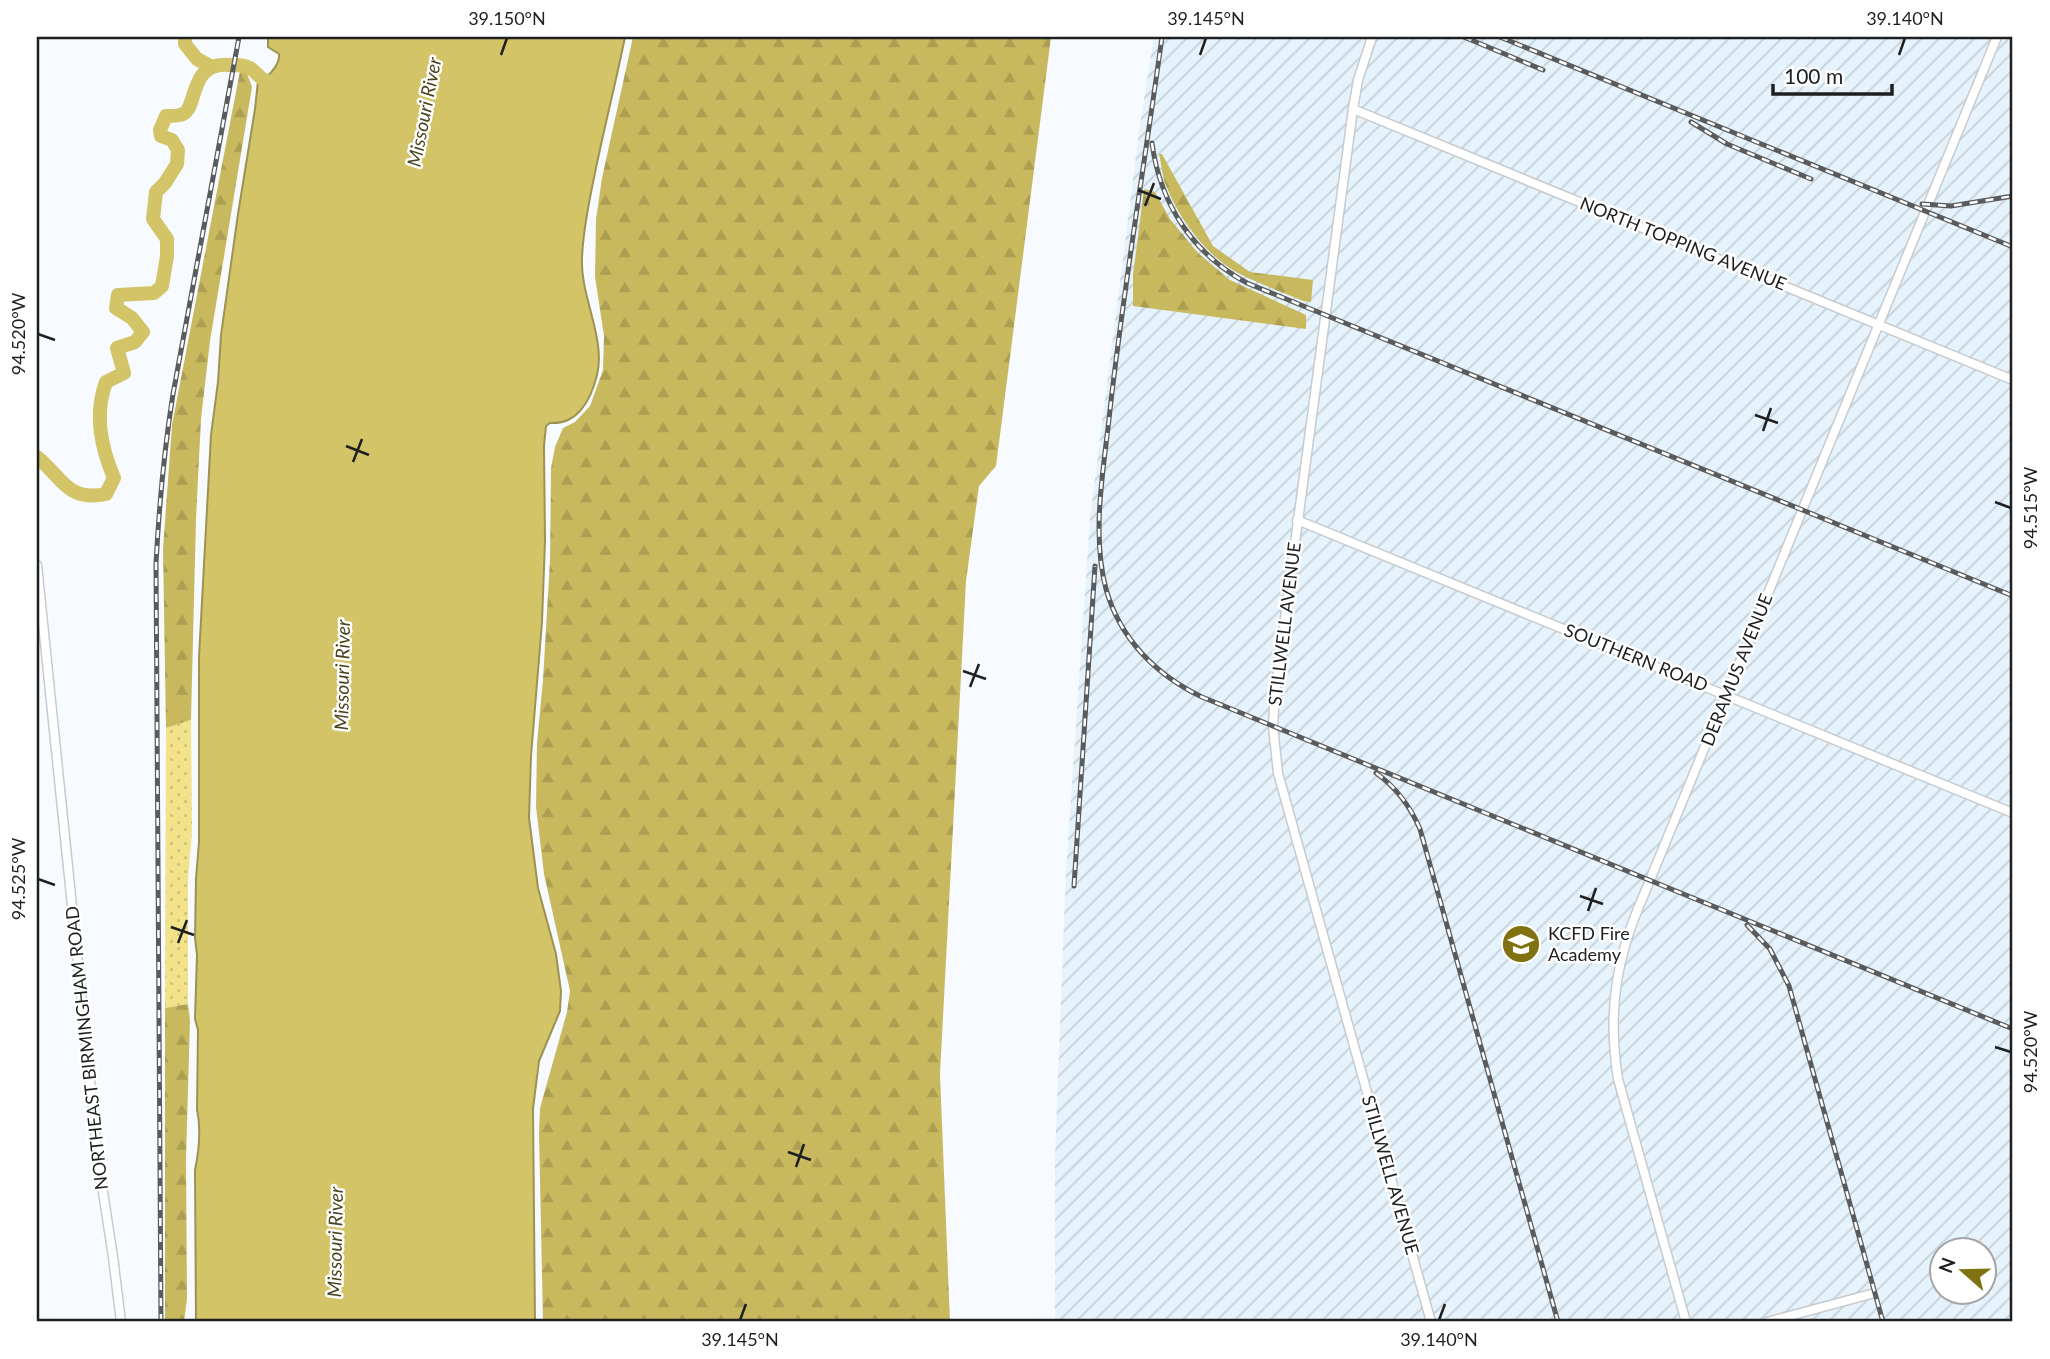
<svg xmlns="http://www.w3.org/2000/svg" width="2050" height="1359" font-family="Lato,sans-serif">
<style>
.industrial{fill:url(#industrial-furrows);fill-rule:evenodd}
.grass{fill:url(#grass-dots)}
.forest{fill:url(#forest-firs)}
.water{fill:#d3c468;stroke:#9c9252;stroke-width:2}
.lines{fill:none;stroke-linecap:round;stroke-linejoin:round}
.river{stroke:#d3c468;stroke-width:14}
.minor-casing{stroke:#c6cbcf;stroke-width:11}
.minor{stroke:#fff;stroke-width:8}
.rail-casing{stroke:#595b5d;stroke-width:5}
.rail{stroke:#fff;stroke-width:2.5;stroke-dasharray:8;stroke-linecap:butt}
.ticks{fill:none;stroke:#1d1f20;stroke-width:2.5}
.labels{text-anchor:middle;stroke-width:5;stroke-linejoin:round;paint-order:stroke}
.street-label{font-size:18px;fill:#1d1f20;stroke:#fff}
.poi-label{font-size:18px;fill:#1d1f20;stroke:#fff;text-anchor:start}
.water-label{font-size:19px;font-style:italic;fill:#4b441d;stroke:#fff}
.neatline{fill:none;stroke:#1d1f20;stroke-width:2.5}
.ticks-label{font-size:18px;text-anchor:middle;fill:#1d1f20}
</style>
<defs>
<pattern id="industrial-furrows" width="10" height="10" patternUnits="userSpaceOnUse" patternTransform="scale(1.75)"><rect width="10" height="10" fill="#e6f3fc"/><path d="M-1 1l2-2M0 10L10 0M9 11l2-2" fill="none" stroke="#c5d0d8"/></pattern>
<pattern id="grass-dots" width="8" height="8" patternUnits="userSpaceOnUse" patternTransform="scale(1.75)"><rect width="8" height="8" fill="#f2e38a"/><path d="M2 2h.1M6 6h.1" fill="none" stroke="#cfc277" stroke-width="1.8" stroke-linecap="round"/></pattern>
<pattern id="forest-firs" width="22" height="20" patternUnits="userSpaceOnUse" patternTransform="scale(1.75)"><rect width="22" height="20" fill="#c9b95e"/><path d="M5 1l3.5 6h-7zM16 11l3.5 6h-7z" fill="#ac9f51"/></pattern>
</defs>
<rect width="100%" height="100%" fill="#f7fbff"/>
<!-- industrial -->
<path class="industrial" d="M1154 37H2013V1322H1055V1156L1066 872 1090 518 1140 124ZM1941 1250H1983V1292H1941Z"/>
<!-- grass -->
<polygon class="grass" points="191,720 192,832 188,880 188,1004 165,1008 166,728"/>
<!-- forest -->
<g class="forest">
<polygon points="633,37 1051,37 996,466 979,486 966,581 940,1074 950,1322 543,1322 539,1133 540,1108 567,1012 570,991 544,874 536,807 537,743 543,680 550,560 551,468 555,447 563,428 575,422 590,406 603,370 604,336 595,277 596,219 602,178"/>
<polygon points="240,71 246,71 252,87 210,341 201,419 196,519 191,720 166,728 163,549 172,425"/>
<path d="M1159 154H1162L1213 246 1250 272 1313 280 1311 302 1303 301C1282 292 1259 284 1238 273 1205 255 1176 215 1164 180 1162 172 1161 162 1159 154Z"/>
<polygon points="1144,189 1155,192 1170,219 1198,253 1230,280 1306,315 1306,329 1133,306 1133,275"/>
<polygon points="188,1004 190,1020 186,1159 187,1299 184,1322 165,1322 165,1008"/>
</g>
<!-- water -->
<path class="water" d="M268 37H625C616 82 604 128 595 173 589 201 583 230 582 258 580 296 606 338 597 375 591 399 578 425 550 423L546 426 544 446 545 541 542 622 531 756 529 818 538 888 556 954 561 991 560 1011 539 1061 533 1109 535 1322H196L195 1170C199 1151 201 1128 197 1109L198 1030 195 1019 197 955 195 938 196 879 199 842V657L211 435 218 382 221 335 238 214 255 109 258 81 261 76 266 77C273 72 280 62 279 54L268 47Z"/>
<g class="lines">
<!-- river -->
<g class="river">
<polyline points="185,37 185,44 197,59 212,67"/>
<path d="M37 457C63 478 67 502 106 494L114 478C101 447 94 415 106 382L124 373 117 348 135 342 143 332 132 318 116 308 118 295 154 293 162 286 167 256V239L153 219 156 192 165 183 177 164 178 150 172 140 161 136 160 130 166 116C170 116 179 116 183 114 198 107 189 62 228 65 235 65 244 64 250 68 256 72 260 78 267 82L275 81"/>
</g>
<!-- minor casing -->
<g class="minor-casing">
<g id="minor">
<polyline points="1372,37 1358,80 1353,109 1275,693 1273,726 1278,773 1431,1322"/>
<polyline points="1353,109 2013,380"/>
<polyline points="1297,520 2013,813"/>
<polyline points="37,565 98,1159 113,1257 121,1322"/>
<path d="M1686 1322 1618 1079C1611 1035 1612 989 1625 946 1631 923 1641 902 1650 880L1997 37"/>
<polyline points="1767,1322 1871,1294"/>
</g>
</g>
<!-- minor -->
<use href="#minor" class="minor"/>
<!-- rail casing -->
<g class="rail-casing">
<g id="rail">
<path d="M1162 37C1145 161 1124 285 1110 410 1104 468 1091 532 1106 589 1120 639 1156 675 1202 697L2013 1029"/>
<polyline points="1464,37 1543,70"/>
<polyline points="1500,37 2013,247"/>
<polyline points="1691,122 1727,144 1811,179"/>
<path d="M1152 143C1160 204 1193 254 1247 283L2013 596"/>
<polyline points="1922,204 1951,206 2013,196"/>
<path d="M1376 773C1397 788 1410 806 1420 829L1558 1322"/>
<polyline points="1074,886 1095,566"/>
<polyline points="1747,925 1770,949 1789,986 1883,1322"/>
<path d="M161 1322 156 564C159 506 164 451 173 394L239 37"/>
</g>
</g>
<!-- rail -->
<use href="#rail" class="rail"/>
</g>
<!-- ticks -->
<path class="ticks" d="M501 55 507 38M1200 55 1206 38M1899 55 1905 38M1138 190 1161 199M1145 206 1154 183M38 334 55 340M1755 415 1778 423M1763 431 1771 408M346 446 369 455M353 462 362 439M1995 502 2011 508M963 671 986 679M970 687 979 664M38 879 55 885M1580 896 1603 904M1588 911 1596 888M171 927 194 935M178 943 187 920M1995 1047 2011 1052M788 1152 811 1160M796 1167 804 1144M740 1320 746 1304M1439 1320 1445 1304"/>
<!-- icons -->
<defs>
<g id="school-disc" transform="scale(2.0125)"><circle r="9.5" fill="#807111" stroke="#fff"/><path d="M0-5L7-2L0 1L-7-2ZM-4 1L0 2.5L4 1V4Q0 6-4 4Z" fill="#fff"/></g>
</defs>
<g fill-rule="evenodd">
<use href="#school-disc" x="1521" y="944"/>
</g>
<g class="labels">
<!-- street labels -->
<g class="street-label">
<text transform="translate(1683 244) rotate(22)" y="6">NORTH TOPPING AVENUE</text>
<text transform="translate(1285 624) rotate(-83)" y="6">STILLWELL AVENUE</text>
<text transform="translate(1636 658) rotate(22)" y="6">SOUTHERN ROAD</text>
<text transform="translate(1737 670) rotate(-68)" y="6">DERAMUS AVENUE</text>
<text transform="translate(87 1048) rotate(-96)" y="6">NORTHEAST BIRMINGHAM ROAD</text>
<text transform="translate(1390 1175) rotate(74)" y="6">STILLWELL AVENUE</text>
</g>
<!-- poi labels -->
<g class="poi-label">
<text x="1548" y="940">KCFD Fire<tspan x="1548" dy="21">Academy</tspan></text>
</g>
<!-- water labels -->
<g class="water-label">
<text transform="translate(424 112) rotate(-79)" y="7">Missouri River</text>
<text transform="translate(342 675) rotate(-89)" y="7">Missouri River</text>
<text transform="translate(335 1242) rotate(-89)" y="7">Missouri River</text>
</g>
</g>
<!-- border -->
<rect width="2050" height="1359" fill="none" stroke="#ffffff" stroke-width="77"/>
<!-- north arrow -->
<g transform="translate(1963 1271) rotate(290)"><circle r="33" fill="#ffffff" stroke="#a5a5a6" stroke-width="2"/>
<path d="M0-5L12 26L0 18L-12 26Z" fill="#807111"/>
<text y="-10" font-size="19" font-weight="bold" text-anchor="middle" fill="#1d1f20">N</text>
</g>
<!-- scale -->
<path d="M1773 84v10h119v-10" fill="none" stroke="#1d1f20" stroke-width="3.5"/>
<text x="1784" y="84" font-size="21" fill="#1d1f20" stroke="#ffffff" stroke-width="5" paint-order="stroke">100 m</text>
<rect x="38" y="38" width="1973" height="1282" class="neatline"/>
<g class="ticks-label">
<text x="507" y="25">39.150°N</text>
<text x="1206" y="25">39.145°N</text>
<text x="1905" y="25">39.140°N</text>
<text transform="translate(19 334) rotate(-90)" y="6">94.520°W</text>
<text transform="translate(2031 508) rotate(-90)" y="6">94.515°W</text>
<text transform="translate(19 879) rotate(-90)" y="6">94.525°W</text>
<text transform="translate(2031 1052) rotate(-90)" y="6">94.520°W</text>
<text x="740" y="1346">39.145°N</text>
<text x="1439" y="1346">39.140°N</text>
</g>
</svg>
